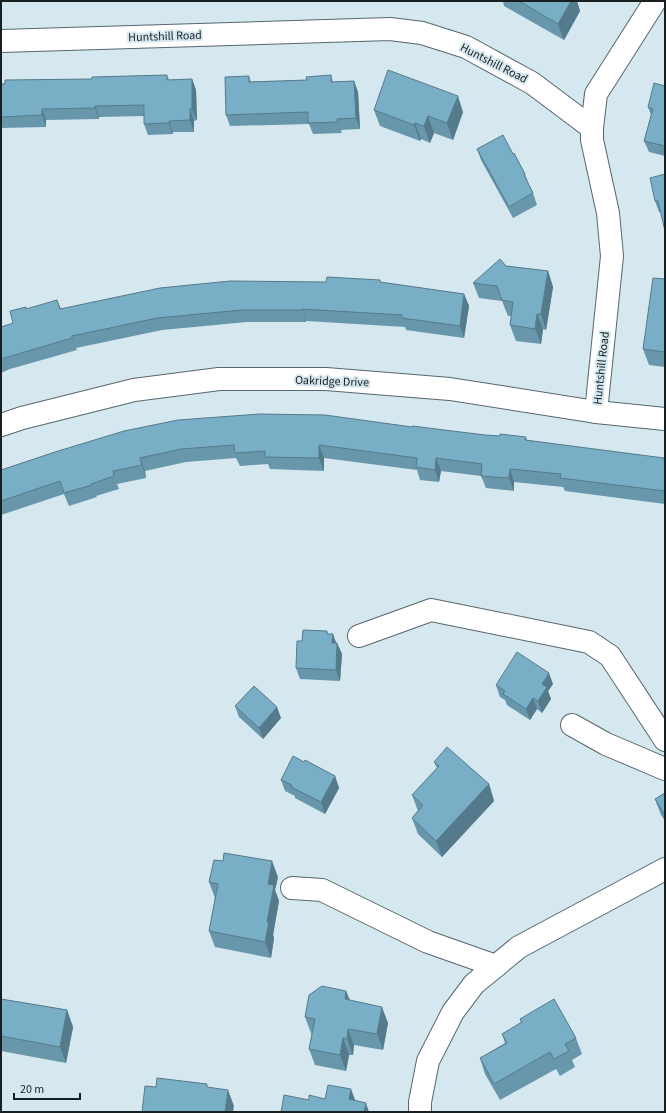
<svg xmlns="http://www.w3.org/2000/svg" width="666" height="1113" font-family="'Source Sans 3',sans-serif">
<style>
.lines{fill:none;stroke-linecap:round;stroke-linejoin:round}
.minor-casing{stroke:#57676e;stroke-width:24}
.minor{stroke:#fff;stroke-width:22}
.wall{fill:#6896aa}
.shaded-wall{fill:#557a8b}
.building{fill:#79afc6;stroke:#557a8b}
.labels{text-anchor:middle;stroke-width:4;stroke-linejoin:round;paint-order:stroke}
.street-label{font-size:12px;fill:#181f21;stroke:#d5e7ef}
</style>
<rect width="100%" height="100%" fill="#d5e7ef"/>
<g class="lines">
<!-- minor casing -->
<g class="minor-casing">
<g id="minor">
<polyline points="1,41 390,29 422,33 466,47 532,83 592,128"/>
<polyline points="596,412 612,256 608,213 592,140 592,128 596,94 655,1"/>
<polyline points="1,425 22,418 134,390 219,379 326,379 450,389 596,412 665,419"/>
<polyline points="359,636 431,610 589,642 610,656 665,740"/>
<polyline points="572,725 606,744 665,769"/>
<polyline points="292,888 322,890 428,942 496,966"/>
<polyline points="420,1112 420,1102 428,1061 453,1012 474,984 519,947 665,869"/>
</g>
</g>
<!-- minor -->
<use href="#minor" class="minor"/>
</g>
<!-- wall -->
<g class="wall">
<polygon points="503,1 577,1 580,11 564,40 504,6"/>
<polygon points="167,75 169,80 192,79 196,90 197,120 194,121 194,132 173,132 173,134 148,135 144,124 144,116 99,117 99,119 46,120 46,127 1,128 1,84"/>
<polygon points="331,75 333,82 354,81 358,92 360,129 341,130 342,133 313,134 309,124 230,126 226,115 249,76 251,82 307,80"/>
<polygon points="665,86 665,156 649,152 644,141 651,115 648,107"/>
<polygon points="374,110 463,112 453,140 434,133 430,143 421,139 420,141 380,126"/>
<polygon points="477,149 513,154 525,174 529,185 533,193 537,205 513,218 481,160"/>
<polygon points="665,174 665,232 661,212 659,212 655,201"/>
<polygon points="506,266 548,271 553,287 546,330 543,329 541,344 516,341 510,325 511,316 508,316 502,301 479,298 473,283"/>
<polygon points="665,279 665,367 649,365 643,349"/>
<polygon points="380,280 380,282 464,294 469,306 464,338 406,330 405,327 306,321 306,322 247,322 162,330 76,348 77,350 10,369 1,373 1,327 13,323 57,300 61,309 326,282"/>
<polygon points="412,427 485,435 500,436 526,437 527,440 665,460 665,504 565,491 563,487 514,482 514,491 486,488 481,476 441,471 439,482 420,480 417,470 324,458 324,471 270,469 268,464 240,466 236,458 186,462 145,471 146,478 117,484 119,489 96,496 97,497 69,506 64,494 1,515 1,470 55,452"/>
<polygon points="327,631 328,634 336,643 337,643 342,654 340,681 300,679 296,668 302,641"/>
<polygon points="553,684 548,691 551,699 542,713 537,709 530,720 507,705 505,700 500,697 496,685"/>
<polygon points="235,706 281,718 263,739 239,717"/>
<polygon points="304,762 335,776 339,788 325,814 295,798 295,796 285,791 281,780"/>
<polygon points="434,762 489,784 494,801 442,857 418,834 412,818 418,811 412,795 437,768"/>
<polygon points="665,793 665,821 661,815 655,799"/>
<polygon points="278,877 275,890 279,901 273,935 274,938 271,958 215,947 209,931 215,898 209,882"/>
<polygon points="346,991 350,1000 388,1023 383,1050 354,1045 353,1055 349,1055 346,1071 315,1065 309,1049 312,1034 311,1033 305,1017"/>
<polygon points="1,999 67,1010 73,1027 66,1063 1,1051"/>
<polygon points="520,1019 576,1038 582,1054 572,1060 575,1067 560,1076 556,1069 500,1100 485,1074 480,1058 505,1043 502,1034 521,1023"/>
</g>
<!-- shaded-wall -->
<g class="shaded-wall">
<polygon points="571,1 577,1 580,11 564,40 558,24"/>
<polygon points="192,79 196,90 197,120 192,109"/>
<polygon points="354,81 358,92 360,129 356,118"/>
<polygon points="458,96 463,112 453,140 447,123"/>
<polygon points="95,106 99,117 99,119 95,108"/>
<polygon points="42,109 46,120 46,127 42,115"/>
<polygon points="190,109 194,121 194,132 190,120"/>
<polygon points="428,116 434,133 430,143 424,126"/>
<polygon points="169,121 173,132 173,134 169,123"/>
<polygon points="415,123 421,139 420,141 414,125"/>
<polygon points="548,271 553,287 546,330 541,314"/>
<polygon points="464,294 469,306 464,338 460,326"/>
<polygon points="302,309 306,321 306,322 302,310"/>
<polygon points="537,314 543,329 541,344 535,329"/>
<polygon points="319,445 324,458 324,471 319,458"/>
<polygon points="140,458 145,471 146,478 142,465"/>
<polygon points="436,458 441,471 439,482 435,470"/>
<polygon points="510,469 514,482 514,491 509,478"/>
<polygon points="333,634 337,645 332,643"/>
<polygon points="337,643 342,654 340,681 336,670"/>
<polygon points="549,673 553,684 548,691 551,699 542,713 538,701 542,684"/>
<polygon points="533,698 537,709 530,720 526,709"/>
<polygon points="277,707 281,718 263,739 259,728"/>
<polygon points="335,776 339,788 325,814 321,802"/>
<polygon points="489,784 494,801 442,857 436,841"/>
<polygon points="272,861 278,877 275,890 279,901 273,935 274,938 271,958 265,942 267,922 268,884"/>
<polygon points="346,991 352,1007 345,999"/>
<polygon points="382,1007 388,1023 383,1050 377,1034"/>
<polygon points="67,1010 73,1027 66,1063 60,1047"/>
<polygon points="348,1029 354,1045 353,1055 347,1039"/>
<polygon points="343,1038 349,1055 346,1071 340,1055"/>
<polygon points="351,1089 357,1105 349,1099"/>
<polygon points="228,1090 234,1106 233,1112 225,1112"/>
<polygon points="366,1103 369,1112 364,1112"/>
</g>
<!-- building -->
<g class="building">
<polygon points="519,1 571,1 558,24"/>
<polygon points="388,70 458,96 447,123 428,116 424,126 415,123 414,125 374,110"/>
<polygon points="167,75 167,80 192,79 192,109 190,109 190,120 169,121 169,123 144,124 144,105 95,106 95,108 42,109 42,115 1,117 1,84 5,84 5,80 92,79 92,77"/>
<polygon points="331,75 331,82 354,81 356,118 337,119 338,122 308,123 308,112 226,115 225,77 249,76 249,82 307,80 306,77"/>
<polygon points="654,83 665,86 665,146 644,141 653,109 648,107"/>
<polygon points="503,135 513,154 514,153 525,174 524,175 533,193 509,207 477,149"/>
<polygon points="665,174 665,231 658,201 655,201 650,178"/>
<polygon points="500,259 506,266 548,271 541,314 537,314 535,329 510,325 513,302 502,300 497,286 473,283"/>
<polygon points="327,277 380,280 380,282 464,294 460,326 402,318 402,315 302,309 302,310 242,310 157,318 72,336 72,338 1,359 1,327 13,323 10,311 26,307 26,309 57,300 60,309 160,288 230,281 326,282"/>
<polygon points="653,278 665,279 665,352 643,349"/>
<polygon points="260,414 325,415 412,427 412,426 485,435 500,436 500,434 526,437 525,440 664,458 664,460 665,461 665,491 560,478 561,474 510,469 509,478 481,476 482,464 436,458 435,470 416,467 417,458 319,445 319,458 265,457 265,451 235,453 234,445 181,449 140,458 142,465 113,471 114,476 91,484 92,485 64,493 60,481 1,501 1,470 55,452 124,431 178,420"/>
<polygon points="303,630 327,631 327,634 333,634 332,643 337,643 336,670 296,668 297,641 302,641"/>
<polygon points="517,652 549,673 542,684 547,687 538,701 533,698 526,709 503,694 505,691 496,685"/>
<polygon points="254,686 277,707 259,728 235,706"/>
<polygon points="447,747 489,784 436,841 412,818 423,805 412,795 439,766 434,762"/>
<polygon points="293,756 304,762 305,760 335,776 321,802 291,787 292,785 281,780"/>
<polygon points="665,793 665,815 655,799"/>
<polygon points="224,853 272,861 268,884 274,885 267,922 269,922 265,942 209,931 218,884 209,882 214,860 223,861"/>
<polygon points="322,986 346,991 345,999 382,1007 377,1034 348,1029 347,1039 343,1038 340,1055 309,1049 315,1019 305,1017 309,995"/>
<polygon points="1,999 67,1010 60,1047 1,1036"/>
<polygon points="554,999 576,1038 565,1044 569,1051 554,1059 550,1052 494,1084 480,1058 507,1043 502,1034 522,1022 520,1019"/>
<polygon points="157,1078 207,1084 207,1087 228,1090 225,1112 142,1112 145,1086 156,1087"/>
<polygon points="328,1085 351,1089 349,1099 366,1103 364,1112 281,1112 284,1095 309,1100 309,1095 325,1099"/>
</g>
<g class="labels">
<!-- street labels -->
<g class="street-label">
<text transform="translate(165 36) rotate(-2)" y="4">Huntshill Road</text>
<text transform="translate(494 63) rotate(27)" y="4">Huntshill Road</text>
<text transform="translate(601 368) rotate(-84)" y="4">Huntshill Road</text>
<text transform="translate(332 381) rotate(2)" y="4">Oakridge Drive</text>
</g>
</g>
<!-- border -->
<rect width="666" height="1113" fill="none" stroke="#181f21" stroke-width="4"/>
<!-- scale -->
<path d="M14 1093v6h66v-6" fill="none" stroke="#181f21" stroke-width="2"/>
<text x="20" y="1093" font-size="12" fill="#181f21" stroke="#d5e7ef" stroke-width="3" paint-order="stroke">20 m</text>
</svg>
